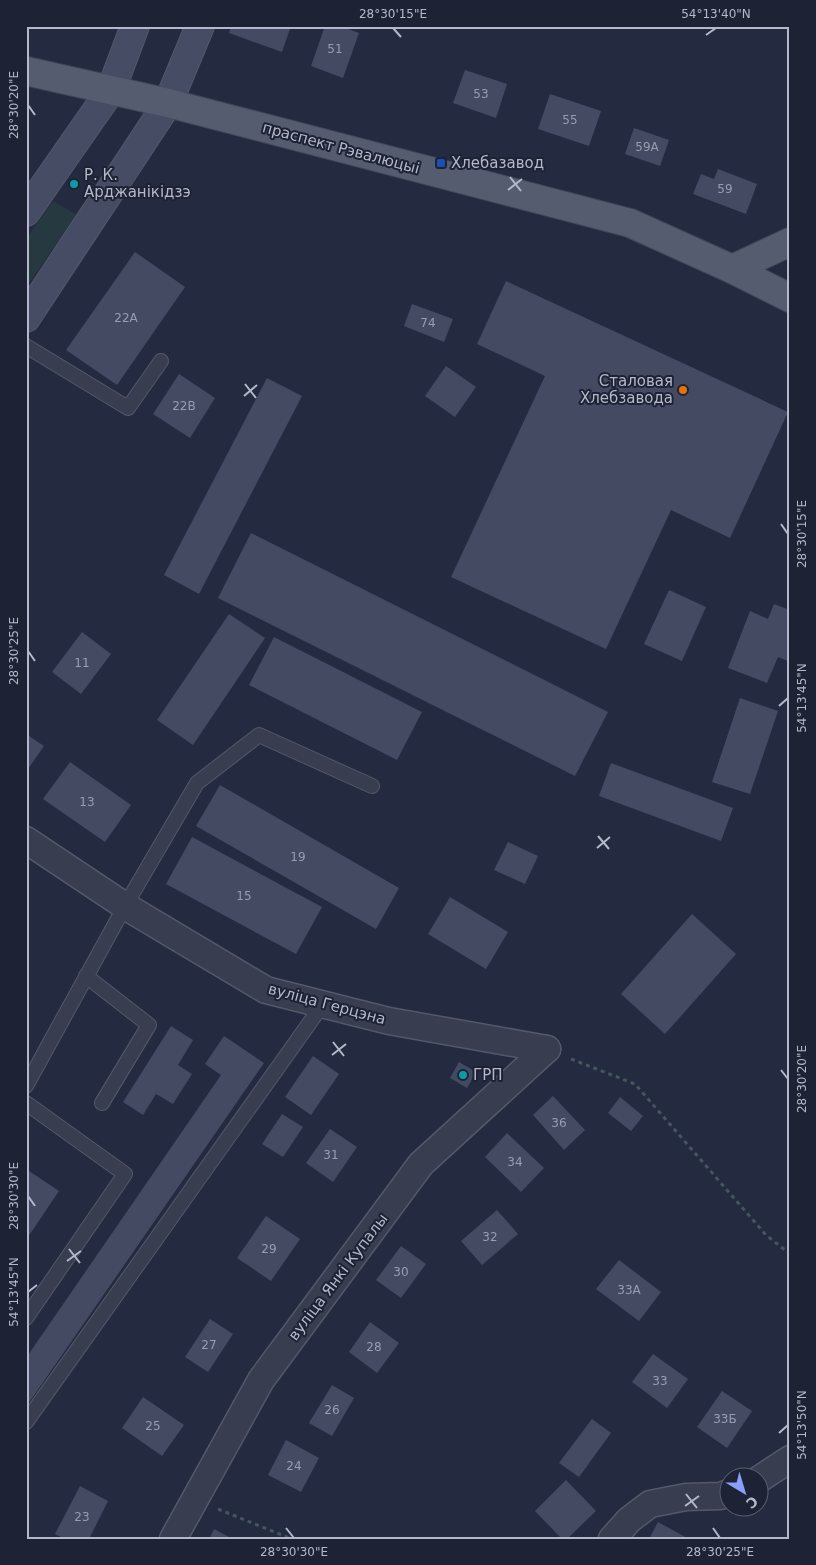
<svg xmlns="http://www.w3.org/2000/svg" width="816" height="1565" font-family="'DejaVu Sans',sans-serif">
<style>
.green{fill:#263941}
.building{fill:#434a62}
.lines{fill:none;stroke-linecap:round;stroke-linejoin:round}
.lane-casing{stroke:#53586a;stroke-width:16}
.street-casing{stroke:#53586a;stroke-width:29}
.secondary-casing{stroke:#53586a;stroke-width:30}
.primary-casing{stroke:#414659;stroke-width:30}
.path{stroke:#44565e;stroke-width:3;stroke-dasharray:4 4;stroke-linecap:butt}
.lane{stroke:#383e50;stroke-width:14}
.street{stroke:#383e50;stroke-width:26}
.secondary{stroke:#464c63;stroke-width:28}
.primary{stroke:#565c70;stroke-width:28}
.ticks{fill:none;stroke:#b4b9ca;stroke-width:2}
.transit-dot{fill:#1a4fb4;stroke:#1d2235;stroke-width:2}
.culture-dot{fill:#0f9aa8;stroke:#1d2235;stroke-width:2}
.food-dot{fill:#e8710a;stroke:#1d2235;stroke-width:2}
.labels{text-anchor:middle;stroke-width:4;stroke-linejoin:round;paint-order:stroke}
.number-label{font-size:12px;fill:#989db0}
.street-label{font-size:15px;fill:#b4b9ca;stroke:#1d2235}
.poi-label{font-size:15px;fill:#b4b9ca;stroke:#1d2235;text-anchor:start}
.neatline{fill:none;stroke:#b4b9ca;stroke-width:2}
.ticks-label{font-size:12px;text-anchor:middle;fill:#b4b9ca}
</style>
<rect width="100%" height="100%" fill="#242b40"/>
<!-- green -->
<polygon class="green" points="53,201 77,215 26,287 26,239"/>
<!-- building -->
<g class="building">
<polygon points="231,26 291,26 282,52 229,33"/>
<polygon points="325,26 340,26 359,33 343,78 311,66"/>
<polygon points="465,70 507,84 496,118 453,103"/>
<polygon points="550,94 601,111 589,146 538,129"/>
<polygon points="634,128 669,140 660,166 625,154"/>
<polygon points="718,169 757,184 746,214 693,194 701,174 714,179"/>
<polygon points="135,252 185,287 117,385 66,350"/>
<polygon points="506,281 788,412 730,538 671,510 606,649 451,577 545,376 477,344"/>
<polygon points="412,304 453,319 444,342 404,326"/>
<polygon points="446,366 476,387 455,417 425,396"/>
<polygon points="179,374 215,398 190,438 153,414"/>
<polygon points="267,378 302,396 199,594 164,575"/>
<polygon points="251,533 608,712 575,776 218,598"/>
<polygon points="669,590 706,607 682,661 644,644"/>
<polygon points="774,604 790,610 790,662 778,657 767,683 728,668 750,611 768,619"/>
<polygon points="229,614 265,638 193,745 157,720"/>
<polygon points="82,632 111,654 81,694 52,672"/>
<polygon points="274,637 422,712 397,760 249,685"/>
<polygon points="740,698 778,711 750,794 712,782"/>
<polygon points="26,734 44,746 26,772"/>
<polygon points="70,762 131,805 105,842 43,799"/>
<polygon points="611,763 733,808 721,841 599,796"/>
<polygon points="220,785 399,888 376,929 196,826"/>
<polygon points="192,837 322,907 296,954 166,884"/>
<polygon points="508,842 538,856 525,884 494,870"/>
<polygon points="450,897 508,932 486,969 428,934"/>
<polygon points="692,914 736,954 665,1034 621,994"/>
<polygon points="171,1026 193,1040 178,1065 192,1074 173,1104 156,1094 143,1115 123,1102"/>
<polygon points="224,1036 264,1063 26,1407 26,1358 221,1075 205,1064"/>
<polygon points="313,1056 339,1074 311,1115 285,1097"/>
<polygon points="459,1062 476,1072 467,1088 450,1078"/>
<polygon points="553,1096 585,1130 564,1150 533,1115"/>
<polygon points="620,1097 643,1116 631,1131 608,1113"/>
<polygon points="282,1114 303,1127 283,1157 262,1144"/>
<polygon points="330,1129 357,1147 333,1182 306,1163"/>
<polygon points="507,1133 544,1168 521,1192 485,1157"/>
<polygon points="26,1169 59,1191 26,1240"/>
<polygon points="497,1210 518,1234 482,1265 461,1241"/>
<polygon points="266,1216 300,1239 271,1281 237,1258"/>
<polygon points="401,1246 426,1264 401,1298 376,1280"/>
<polygon points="619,1260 661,1292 639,1321 596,1289"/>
<polygon points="210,1319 233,1334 208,1372 185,1357"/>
<polygon points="370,1322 399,1343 377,1373 349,1352"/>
<polygon points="653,1354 688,1379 667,1408 632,1382"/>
<polygon points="332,1385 354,1398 332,1436 309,1423"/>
<polygon points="722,1391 752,1411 727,1448 697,1427"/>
<polygon points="143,1397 184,1425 162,1456 122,1428"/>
<polygon points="592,1419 611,1433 579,1477 559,1463"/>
<polygon points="286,1440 319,1458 301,1492 268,1475"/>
<polygon points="566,1480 596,1511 567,1539 562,1539 535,1511"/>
<polygon points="80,1486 108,1501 89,1539 65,1539 55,1534"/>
<polygon points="658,1522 689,1539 649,1539"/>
<polygon points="214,1529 233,1539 209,1539"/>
</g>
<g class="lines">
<!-- lane casing -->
<g class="lane-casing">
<g id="lane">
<polyline points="26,346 128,408 161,361"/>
<polyline points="86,976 149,1025 102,1103"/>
<polyline points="26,1086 125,906 197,783 259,735 372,786"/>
<polyline points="26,1103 125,1174 26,1318"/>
<polyline points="26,1422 323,1004"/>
</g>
</g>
<!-- street casing -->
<g class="street-casing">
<g id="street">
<polyline points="26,840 125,906 266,990 389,1021 547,1049"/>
<polyline points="758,1480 790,1459"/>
<polyline points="173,1539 261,1380 421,1164 547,1049"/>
<polyline points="612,1539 629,1520 650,1504 686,1497 721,1496 728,1493"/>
</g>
</g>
<!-- secondary casing -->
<g class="secondary-casing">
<g id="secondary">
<polyline points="26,212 111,90 135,26"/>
<polyline points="26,318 168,103 200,26"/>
</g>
</g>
<!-- primary casing -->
<g class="primary-casing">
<g id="primary">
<polyline points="26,71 168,103 630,223 732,269 790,298"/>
<polyline points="732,269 790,242"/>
</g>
</g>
<!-- path -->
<g class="path">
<polyline points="571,1059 635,1084 766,1235 790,1254"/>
<polyline points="218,1509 292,1539"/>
</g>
<!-- lane -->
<use href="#lane" class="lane"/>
<!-- street -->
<use href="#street" class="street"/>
<!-- secondary -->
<use href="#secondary" class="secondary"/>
<!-- primary -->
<use href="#primary" class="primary"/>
</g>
<!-- ticks -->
<path class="ticks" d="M393 28 401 37M706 35 716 28M28 105 35 115M510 177 521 191M508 190 522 179M245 384 256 398M244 396 257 385M781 524 788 534M28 651 35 661M779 706 788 698M598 836 609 849M597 848 610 837M333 1042 344 1056M332 1055 346 1044M781 1070 788 1079M28 1196 35 1206M69 1249 80 1263M67 1261 81 1251M28 1292 37 1285M779 1433 788 1425M686 1494 697 1508M685 1506 699 1496M286 1528 294 1538M713 1528 720 1538"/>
<!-- markers -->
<rect class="transit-dot" x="436" y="158" width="10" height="10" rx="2.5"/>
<g class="culture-dot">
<circle cx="74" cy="184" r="5"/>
<circle cx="463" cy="1075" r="5"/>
</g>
<circle class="food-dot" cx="683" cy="390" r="5"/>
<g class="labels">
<!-- number labels -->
<g class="number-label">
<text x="335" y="53">51</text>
<text x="481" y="98">53</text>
<text x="570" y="124">55</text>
<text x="647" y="151">59А</text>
<text x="725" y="193">59</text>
<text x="126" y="322">22А</text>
<text x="428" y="327">74</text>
<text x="184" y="410">22В</text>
<text x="82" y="667">11</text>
<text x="87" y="806">13</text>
<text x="298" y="861">19</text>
<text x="244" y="900">15</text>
<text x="559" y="1127">36</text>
<text x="331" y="1159">31</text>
<text x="515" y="1166">34</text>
<text x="490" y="1241">32</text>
<text x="269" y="1253">29</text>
<text x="401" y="1276">30</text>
<text x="629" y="1294">33А</text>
<text x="209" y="1349">27</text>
<text x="374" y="1351">28</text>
<text x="660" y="1385">33</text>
<text x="332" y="1414">26</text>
<text x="725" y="1423">33Б</text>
<text x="153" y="1430">25</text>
<text x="294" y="1470">24</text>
<text x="82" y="1521">23</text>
</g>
<!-- street labels -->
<g class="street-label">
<text transform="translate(341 148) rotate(15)" y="5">праспект Рэвалюцыі</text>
<text transform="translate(327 1004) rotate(15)" y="5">вуліца Герцэна</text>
<text transform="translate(338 1277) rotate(-53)" y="5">вуліца Янкі Купалы</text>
</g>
<!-- poi labels -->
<g class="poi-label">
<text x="451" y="168">Хлебазавод</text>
<text x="84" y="180">Р. К.<tspan x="84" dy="17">Арджанікідзэ</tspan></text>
<text x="673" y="386" text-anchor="end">Сталовая<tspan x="673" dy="17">Хлебзавода</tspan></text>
<text x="473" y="1080">ГРП</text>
</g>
</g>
<!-- border -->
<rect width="816" height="1565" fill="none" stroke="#1d2235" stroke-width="55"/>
<!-- north arrow -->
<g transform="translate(744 1492) rotate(142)"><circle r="24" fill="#1d2235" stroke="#595e71"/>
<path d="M0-4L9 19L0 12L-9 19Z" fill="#88a0fb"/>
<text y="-8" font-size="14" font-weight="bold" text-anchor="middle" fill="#b4b9ca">С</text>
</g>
<rect x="28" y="28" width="760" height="1510" class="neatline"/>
<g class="ticks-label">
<text x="393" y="18">28°30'15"E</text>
<text x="716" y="18">54°13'40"N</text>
<text transform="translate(14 105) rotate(-90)" y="4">28°30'20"E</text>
<text transform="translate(802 534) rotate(-90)" y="4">28°30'15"E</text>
<text transform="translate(14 651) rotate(-90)" y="4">28°30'25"E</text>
<text transform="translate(802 698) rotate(-90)" y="4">54°13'45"N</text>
<text transform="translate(802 1079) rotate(-90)" y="4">28°30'20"E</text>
<text transform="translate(14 1196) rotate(-90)" y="4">28°30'30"E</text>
<text transform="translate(14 1292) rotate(-90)" y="4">54°13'45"N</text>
<text transform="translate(802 1425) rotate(-90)" y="4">54°13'50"N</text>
<text x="294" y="1556">28°30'30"E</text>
<text x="720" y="1556">28°30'25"E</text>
</g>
</svg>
